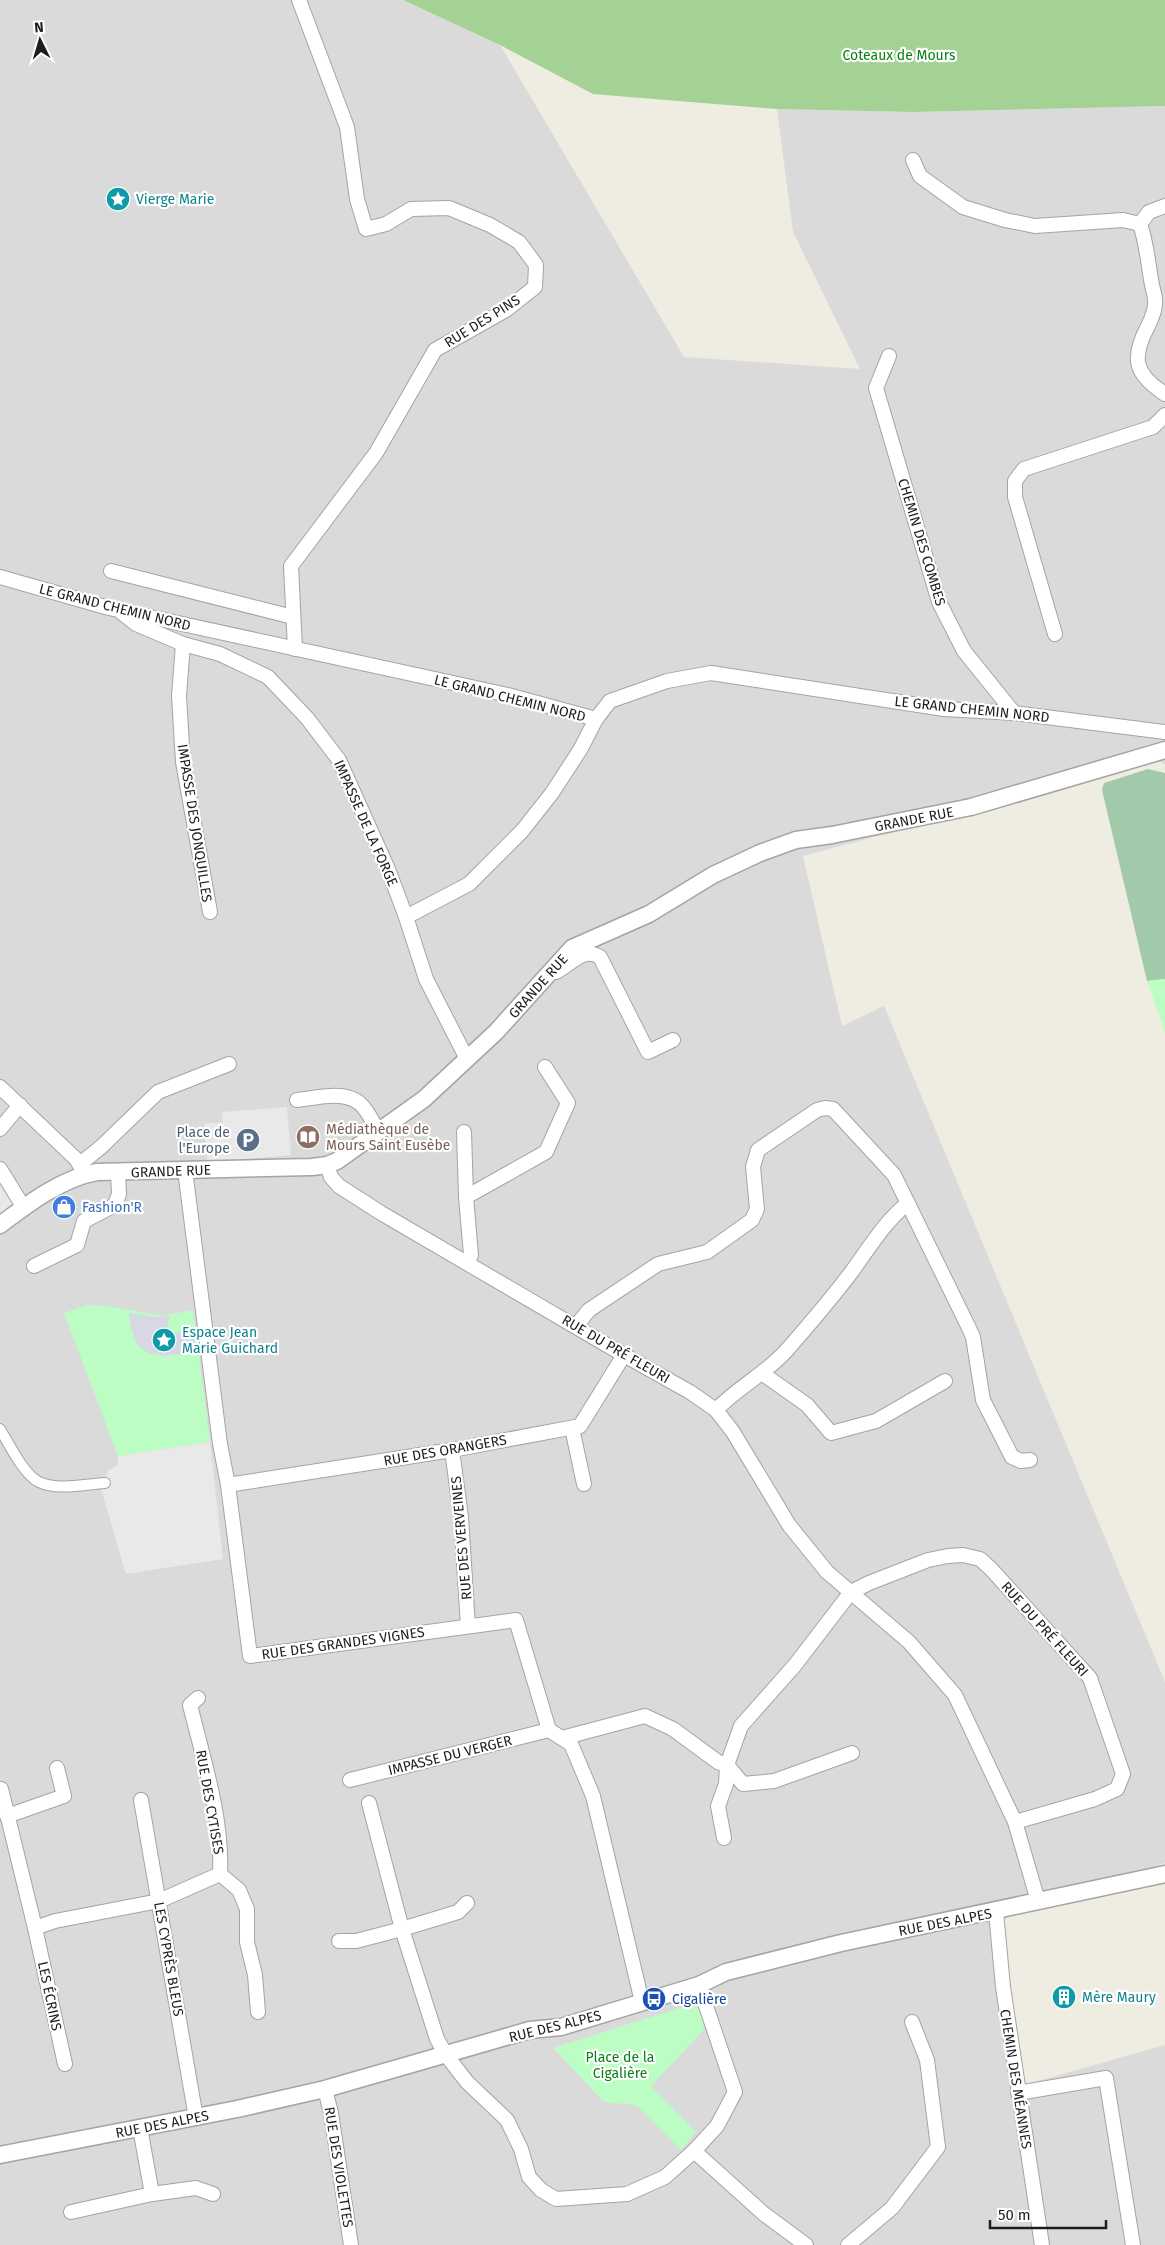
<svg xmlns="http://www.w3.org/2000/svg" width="1165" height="2245" font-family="'Fira Sans',sans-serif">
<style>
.residential{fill:#dbdada}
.forest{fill:#a4d194}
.cemetery{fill:#a2caaa}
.park{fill:#bcfdc4}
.parking{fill:#e9e9e9}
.plaza{fill:#d7d7e5}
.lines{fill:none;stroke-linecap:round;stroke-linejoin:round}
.pedestrian-casing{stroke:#a4a4a4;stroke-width:12}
.minor-casing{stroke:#a4a4a4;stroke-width:16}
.tertiary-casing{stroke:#a4a4a4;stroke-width:19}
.pedestrian{stroke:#fff;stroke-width:10}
.minor{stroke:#fff;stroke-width:14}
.tertiary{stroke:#fff;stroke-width:16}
.labels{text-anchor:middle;stroke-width:4.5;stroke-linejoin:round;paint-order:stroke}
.park-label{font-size:14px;fill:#058215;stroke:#fff}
.culture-label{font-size:14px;fill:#0d838f;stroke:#fff;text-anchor:start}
.street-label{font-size:14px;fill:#1d1d1d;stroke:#fff}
.education-label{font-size:14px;fill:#785e54;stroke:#fff;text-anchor:start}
.service-label{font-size:14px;fill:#4e5e75;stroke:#fff;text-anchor:end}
.shop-label{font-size:14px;fill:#366cbe;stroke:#fff;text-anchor:start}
.transit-label{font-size:14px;fill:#164399;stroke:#fff;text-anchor:start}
</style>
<rect width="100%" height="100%" fill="#efece2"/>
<!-- residential -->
<polygon class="residential" points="0,0 403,0 500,45 684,357 860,369 793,232 777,109 914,112 1165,106 1165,764 1158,761 803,856 842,1026 884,1006 1165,1682 1165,1863 996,1922 1020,2086 1165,2045 1165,2245 0,2245"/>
<!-- forest -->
<polygon class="forest" points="403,0 1165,0 1165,106 914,112 777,109 593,94 500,45"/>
<!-- cemetery -->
<polygon class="cemetery" points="1148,769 1165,773 1165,979 1147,981 1102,790 1104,783"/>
<!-- park -->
<g class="park">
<polygon points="1165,979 1165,1032 1147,981"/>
<polygon points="87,1305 108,1306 163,1316 193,1310 210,1442 118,1456 64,1313"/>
<polygon points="692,2004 701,2011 704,2030 651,2086 696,2132 681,2150 636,2105 604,2102 553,2048"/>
</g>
<!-- parking -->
<g class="parking">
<polygon points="287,1107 291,1155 207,1163 204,1124 223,1122 222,1112"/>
<polygon points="3,1181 18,1205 0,1219 0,1182"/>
<polygon points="210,1442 223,1559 126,1574 101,1489 108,1471 118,1465 118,1456"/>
</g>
<!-- plaza -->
<polygon class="plaza" points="129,1313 154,1317 170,1316 165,1334 193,1331 195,1352 166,1356 148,1353 137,1345 131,1327"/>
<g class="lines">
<!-- pedestrian casing -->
<g class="pedestrian-casing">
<path id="pedestrian" d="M0 1429C9 1444 24 1475 39 1482 58 1491 86 1484 105 1483"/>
</g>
<!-- minor casing -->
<g class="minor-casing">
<g id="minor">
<polyline points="913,160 920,176 963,207 1005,220 1035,226 1123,220 1140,224"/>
<path d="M1165 206 1149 212 1140 224C1147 244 1148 264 1152 285 1153 290 1155 295 1155 300 1156 309 1152 318 1148 326 1131 358 1134 374 1165 394"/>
<polyline points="889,356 876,388 939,602 964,651 1014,713"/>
<polyline points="111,571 293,617"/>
<polyline points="0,577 109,608 508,695 596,719 610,701 667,681 711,673 944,709 1014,713 1165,732"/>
<polyline points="121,612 136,624 183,644 220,654 268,677 307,718 339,760 388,869 406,917 426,979 467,1059"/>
<polyline points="1055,634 1015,497 1015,481 1024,469 1153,427 1165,415"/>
<polyline points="183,644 179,696 183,762 210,912"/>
<polyline points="295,649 291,566 376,453 435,350 506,310 535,287 536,265 519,242 490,225 449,208 411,209 386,224 366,229 357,199 347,127 299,0"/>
<polyline points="406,917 469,884 522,831 552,793 580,750 596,719"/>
<path d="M552 970 556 972C570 965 584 946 600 957L648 1052 673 1040"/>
<polyline points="0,1087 76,1159 83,1171"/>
<path d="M297 1100C317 1098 350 1088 364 1108 370 1115 374 1124 378 1132"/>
<polyline points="0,1129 20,1105"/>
<polyline points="464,1132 466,1197"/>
<polyline points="80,1164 101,1147 158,1092 229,1064"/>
<polyline points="327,1165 331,1177 339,1186 381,1213 624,1355 690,1392 716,1410 733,1432 789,1525 827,1572 909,1642 955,1695 1015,1822 1038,1901"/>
<polyline points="0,1169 24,1208"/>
<polyline points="185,1170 220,1444 228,1485 250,1656 516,1620 549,1730 571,1744 593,1796 642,2002"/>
<polyline points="468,1263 471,1255 466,1197 546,1152 568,1103 545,1067"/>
<polyline points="34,1266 77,1245 84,1221 115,1205 119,1194 118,1173"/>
<polyline points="576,1326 589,1310 658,1264 707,1252 752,1220 757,1209 753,1167 758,1150 817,1110 825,1108 833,1109 894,1175 968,1326 973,1337 983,1400 1012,1457 1021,1461 1030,1460"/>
<polyline points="763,1374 807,1405 831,1433 876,1421 945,1381"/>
<path d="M716 1410C738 1387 764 1375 786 1351 808 1326 830 1300 850 1274 868 1250 884 1222 908 1203"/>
<polyline points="572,1428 584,1484"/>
<polyline points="452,1450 461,1517 468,1626"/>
<polyline points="228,1485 452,1450 580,1426 624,1355"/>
<polyline points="562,1738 645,1716 673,1729 718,1762 727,1765 741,1726 795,1665 851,1592 869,1583 928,1560 948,1556 963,1555 980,1559 991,1569 1090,1678 1123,1774 1117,1789 1095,1799 1015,1822"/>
<polyline points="350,1780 549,1730"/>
<polyline points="1,1789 35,1928"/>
<polyline points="141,1800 196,2118"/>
<polyline points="369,1803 402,1929 437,2039 446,2055 467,2082 507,2120 521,2149 529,2177 541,2190 556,2199 627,2194 665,2177 694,2151 764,2214 806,2245"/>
<polyline points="7,1816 64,1796 57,1768"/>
<polyline points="724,1838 718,1806 726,1784 727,1765 743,1784 774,1781 852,1753"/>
<polyline points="220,1874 239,1890 247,1909 247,1942 255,1975 258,2012"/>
<polyline points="996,1912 1003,1987 1042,2245"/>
<polyline points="339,1941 356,1941 402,1929 458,1912 467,1903"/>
<path d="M65 2064 35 1928 55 1921 159 1901 220 1874C223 1820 203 1758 190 1705L198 1698"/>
<polyline points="325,2089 331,2113 351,2245"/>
<polyline points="1018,2093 1106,2078 1133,2245"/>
<polyline points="140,2128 152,2194 196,2188 213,2194"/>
<polyline points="694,2151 717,2126 735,2092 699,1985"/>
<polyline points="71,2212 152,2194"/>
<polyline points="848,2245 892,2208 938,2147 927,2060 912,2022"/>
</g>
</g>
<!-- tertiary casing -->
<g class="tertiary-casing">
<g id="tertiary">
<path d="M0 1225C28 1204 62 1178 97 1172L312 1167 327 1165 337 1161 424 1099 496 1032 572 948 649 914 713 875 760 853 796 840 832 835 971 807 1165 750"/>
<polyline points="0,2155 237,2109 325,2089 530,2030 561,2027 699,1985 726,1972 841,1943 1165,1874"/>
</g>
</g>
<!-- pedestrian -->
<use href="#pedestrian" class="pedestrian"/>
<!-- minor -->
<use href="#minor" class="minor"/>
<!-- tertiary -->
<use href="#tertiary" class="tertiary"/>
</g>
<!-- icons -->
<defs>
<g id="sight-disc" transform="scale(1.25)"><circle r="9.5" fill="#0f9aa8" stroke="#fff"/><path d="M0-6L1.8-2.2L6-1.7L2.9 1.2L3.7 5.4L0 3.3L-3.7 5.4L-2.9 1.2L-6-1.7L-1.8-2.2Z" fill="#fff"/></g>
<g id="library-disc" transform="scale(1.25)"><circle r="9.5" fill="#8d6e63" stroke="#fff"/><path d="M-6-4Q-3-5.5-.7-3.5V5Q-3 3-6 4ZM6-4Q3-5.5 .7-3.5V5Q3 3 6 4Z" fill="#fff"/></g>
<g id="parking-disc" transform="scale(1.25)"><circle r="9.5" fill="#5c6f8a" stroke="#fff"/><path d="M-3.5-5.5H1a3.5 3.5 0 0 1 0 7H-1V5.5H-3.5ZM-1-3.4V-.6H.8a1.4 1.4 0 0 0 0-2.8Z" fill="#fff"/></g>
<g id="shop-disc" transform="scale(1.25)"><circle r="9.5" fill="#3f7fe0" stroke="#fff"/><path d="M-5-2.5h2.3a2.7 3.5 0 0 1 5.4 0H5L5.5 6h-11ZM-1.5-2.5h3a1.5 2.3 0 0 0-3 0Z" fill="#fff"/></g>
<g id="building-disc" transform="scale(1.25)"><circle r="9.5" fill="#0f9aa8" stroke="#fff"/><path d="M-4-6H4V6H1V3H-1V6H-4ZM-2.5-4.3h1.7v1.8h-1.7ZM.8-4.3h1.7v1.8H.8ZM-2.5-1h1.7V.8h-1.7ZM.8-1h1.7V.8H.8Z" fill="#fff"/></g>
<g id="bus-disc" transform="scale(1.25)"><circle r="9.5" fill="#1a4fb4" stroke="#fff"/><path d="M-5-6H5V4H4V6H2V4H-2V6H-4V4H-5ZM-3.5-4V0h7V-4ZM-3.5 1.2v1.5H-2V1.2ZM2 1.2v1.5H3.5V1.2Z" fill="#fff"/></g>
</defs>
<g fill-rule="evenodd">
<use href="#sight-disc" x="118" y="199"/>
<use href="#library-disc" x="308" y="1137"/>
<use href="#parking-disc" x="248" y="1140"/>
<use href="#shop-disc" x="64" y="1207"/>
<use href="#sight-disc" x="164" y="1340"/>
<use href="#building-disc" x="1064" y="1997"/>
<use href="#bus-disc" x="654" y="1999"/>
</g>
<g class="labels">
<!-- park labels -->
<g class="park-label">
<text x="899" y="60">Coteaux de Mours</text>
<text x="620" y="2062">Place de la<tspan x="620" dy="16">Cigalière</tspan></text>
</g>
<!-- culture labels -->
<g class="culture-label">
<text x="136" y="204">Vierge Marie</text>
<text x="182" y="1337">Espace Jean<tspan x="182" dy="16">Marie Guichard</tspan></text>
<text x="1082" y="2002">Mère Maury</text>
</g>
<!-- street labels -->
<g class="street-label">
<text transform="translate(482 321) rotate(-32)" y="5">RUE DES PINS</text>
<text transform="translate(922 542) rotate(73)" y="5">CHEMIN DES COMBES</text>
<text transform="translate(115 607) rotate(14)" y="5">LE GRAND CHEMIN NORD</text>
<text transform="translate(510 698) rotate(14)" y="5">LE GRAND CHEMIN NORD</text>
<text transform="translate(972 709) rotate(6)" y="5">LE GRAND CHEMIN NORD</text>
<text transform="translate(914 819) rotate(-11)" y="5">GRANDE RUE</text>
<text transform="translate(195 823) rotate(81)" y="5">IMPASSE DES JONQUILLES</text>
<text transform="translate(366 823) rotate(66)" y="5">IMPASSE DE LA FORGE</text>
<text transform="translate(538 986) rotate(-48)" y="5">GRANDE RUE</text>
<text transform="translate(171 1171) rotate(-2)" y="5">GRANDE RUE</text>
<text transform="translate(616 1349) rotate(30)" y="5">RUE DU PRÉ FLEURI</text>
<text transform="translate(445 1450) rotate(-10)" y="5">RUE DES ORANGERS</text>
<text transform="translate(461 1538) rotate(-95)" y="5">RUE DES VERVEINES</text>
<text transform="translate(1045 1629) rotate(48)" y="5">RUE DU PRÉ FLEURI</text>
<text transform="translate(343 1643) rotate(-8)" y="5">RUE DES GRANDES VIGNES</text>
<text transform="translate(450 1755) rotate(-14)" y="5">IMPASSE DU VERGER</text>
<text transform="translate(210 1802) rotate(80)" y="5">RUE DES CYTISES</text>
<text transform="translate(945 1922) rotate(-11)" y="5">RUE DES ALPES</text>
<text transform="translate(169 1959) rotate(80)" y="5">LES CYPRÈS BLEUS</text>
<text transform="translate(50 1996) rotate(78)" y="5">LES ÉCRINS</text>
<text transform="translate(555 2026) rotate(-14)" y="5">RUE DES ALPES</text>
<text transform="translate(1016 2079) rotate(81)" y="5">CHEMIN DES MÉANNES</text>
<text transform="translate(162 2124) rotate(-11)" y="5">RUE DES ALPES</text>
<text transform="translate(339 2167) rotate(81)" y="5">RUE DES VIOLETTES</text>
</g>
<!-- education labels -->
<g class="education-label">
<text x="326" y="1134">Médiathèque de<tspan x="326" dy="16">Mours Saint Eusèbe</tspan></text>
</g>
<!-- service labels -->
<g class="service-label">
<text x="230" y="1137">Place de<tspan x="230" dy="16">l'Europe</tspan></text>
</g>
<!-- shop labels -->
<g class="shop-label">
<text x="82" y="1212">Fashion'R</text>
</g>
<!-- transit labels -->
<g class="transit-label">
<text x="672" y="2004">Cigalière</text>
</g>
</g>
<!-- north arrow -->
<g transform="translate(40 40) rotate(355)" stroke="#ffffff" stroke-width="4" paint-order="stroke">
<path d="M0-4L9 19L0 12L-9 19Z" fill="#1d1d1d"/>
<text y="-8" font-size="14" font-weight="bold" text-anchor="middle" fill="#1d1d1d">N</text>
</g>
<!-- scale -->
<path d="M990 2220v8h116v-8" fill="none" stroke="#1d1d1d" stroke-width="2.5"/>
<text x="998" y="2220" font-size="15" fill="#1d1d1d" stroke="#ffffff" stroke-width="4" paint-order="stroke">50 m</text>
</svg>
